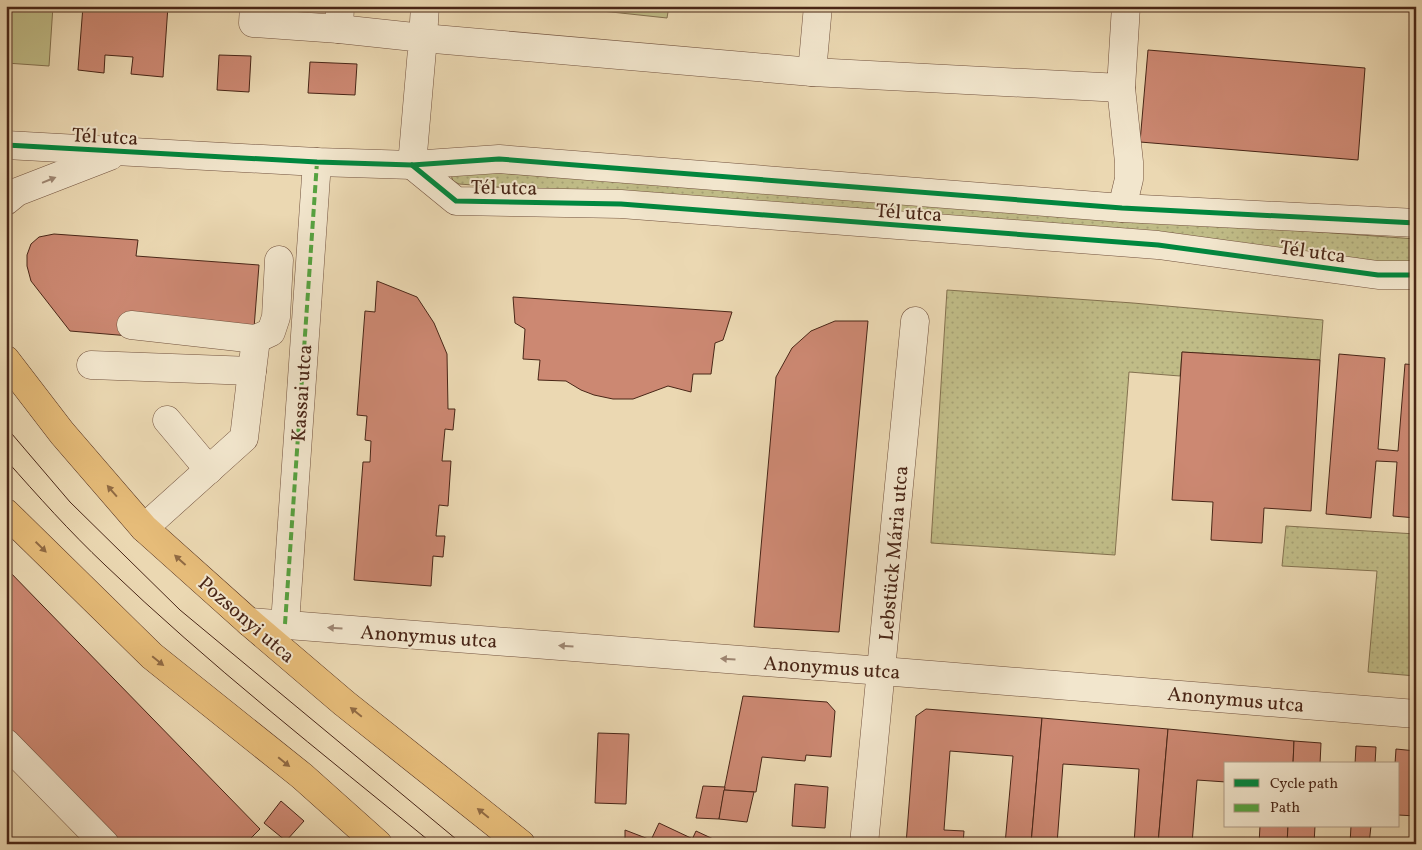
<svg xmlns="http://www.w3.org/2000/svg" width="1422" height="850" font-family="Vollkorn,serif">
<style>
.grass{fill:url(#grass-dots);stroke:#84714f}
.park{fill:#c0bc87;stroke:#84714f}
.building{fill:#cc8872;stroke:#492617}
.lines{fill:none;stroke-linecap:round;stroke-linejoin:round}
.minor-casing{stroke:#72523e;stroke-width:29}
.major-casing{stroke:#492617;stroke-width:29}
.minor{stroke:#f2e6cd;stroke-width:28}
.major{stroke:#e6bc79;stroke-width:28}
.tram{stroke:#492617;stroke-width:1}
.quiet{stroke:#56a340;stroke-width:4;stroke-dasharray:8 4;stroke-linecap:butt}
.cycleway-casing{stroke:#f2e6cd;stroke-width:8}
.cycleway{stroke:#00873e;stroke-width:5}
.oneway{fill:#9e8672}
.oneway2{fill:#906a43}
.labels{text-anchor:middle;stroke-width:4;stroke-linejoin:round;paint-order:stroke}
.street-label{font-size:20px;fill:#492617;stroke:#f2e6cd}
</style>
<defs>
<pattern id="grass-dots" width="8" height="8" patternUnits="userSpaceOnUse" patternTransform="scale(1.25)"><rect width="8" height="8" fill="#c0bc87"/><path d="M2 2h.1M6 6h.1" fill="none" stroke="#a6a174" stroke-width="1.8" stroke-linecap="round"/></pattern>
</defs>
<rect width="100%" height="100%" fill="#ebd8b2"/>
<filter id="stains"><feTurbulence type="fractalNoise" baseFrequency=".004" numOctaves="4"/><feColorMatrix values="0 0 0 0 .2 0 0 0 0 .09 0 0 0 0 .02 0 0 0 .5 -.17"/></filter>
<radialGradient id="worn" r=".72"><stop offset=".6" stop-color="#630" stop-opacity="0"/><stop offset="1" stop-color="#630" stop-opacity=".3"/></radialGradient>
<!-- grass -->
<g class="grass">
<polygon points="458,170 1416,239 1416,263 1384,264 1149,235 459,184 453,181 451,175"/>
<polygon points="947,290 1133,303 1323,320 1320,360 1182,352 1180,376 1129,372 1115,555 931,543"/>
<polygon points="1286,526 1416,534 1416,676 1368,672 1377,571 1282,566"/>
</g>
<!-- park -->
<g class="park">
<polygon points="6,6 53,6 49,66 6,63"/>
<polygon points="603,6 669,6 667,18 602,11"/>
</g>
<!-- building -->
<g class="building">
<polygon points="83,6 168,6 163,77 131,74 133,57 105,55 104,73 78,70"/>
<polygon points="1224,6 1255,6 1255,11 1224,10"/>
<polygon points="1148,50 1365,68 1358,160 1140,142"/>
<polygon points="219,55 251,56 249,92 217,90"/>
<polygon points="310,62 357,64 355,95 308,93"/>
<polygon points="54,234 138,240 136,256 259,265 254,328 130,336 70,331 31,281 27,266 27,255 31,244 39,237"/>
<polygon points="377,281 417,297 434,323 447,354 448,409 455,409 453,430 445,429 442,461 451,461 448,506 439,505 436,536 445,536 443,557 433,556 431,586 354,580 363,462 370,462 371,441 365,440 367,416 357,415 365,311 375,312"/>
<polygon points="513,297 732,312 723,340 715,343 711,374 693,374 691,392 668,386 633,399 613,399 594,395 581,390 566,381 538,380 540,360 523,359 525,329 515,323"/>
<polygon points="835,321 868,321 839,632 754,627 776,377 792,348 811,331"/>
<polygon points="1182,352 1320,360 1311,511 1264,508 1262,543 1211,540 1213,502 1172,500"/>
<polygon points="1339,354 1385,358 1378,449 1398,451 1405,364 1416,365 1416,518 1393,516 1397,462 1376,461 1371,518 1326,514"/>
<polygon points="6,568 260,829 245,844 117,844 6,730"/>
<polygon points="743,696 827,702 835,711 831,757 806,755 805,761 762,757 756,792 724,790"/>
<polygon points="926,709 1042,718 1031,844 1005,844 1013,756 950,751 944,830 964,831 963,844 906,844 916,716"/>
<polygon points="1042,718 1168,729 1158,844 1134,844 1139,769 1063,764 1057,844 1031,844"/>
<polygon points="1168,729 1294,741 1293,764 1226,764 1226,782 1197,780 1192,844 1158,844"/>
<polygon points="598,733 629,734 626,804 595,803"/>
<polygon points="1294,741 1321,743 1320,764 1293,764"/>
<polygon points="1356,746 1376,747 1375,764 1355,764"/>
<polygon points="1396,749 1416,751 1416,816 1398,815 1398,764 1395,764"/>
<polygon points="795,784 828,787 825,828 792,826"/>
<polygon points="703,786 725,787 719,819 696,818"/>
<polygon points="724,790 754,792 747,822 719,819"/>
<polygon points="281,801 304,821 286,841 264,823"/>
<polygon points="659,823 693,839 690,844 659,844 651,840"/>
<polygon points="1260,826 1288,826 1287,844 1259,844"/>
<polygon points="1288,826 1315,826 1314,844 1287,844"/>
<polygon points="1351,826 1371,826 1369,844 1350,844"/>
<polygon points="625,830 651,840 659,844 625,844"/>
<polygon points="696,831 724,844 690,844"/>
</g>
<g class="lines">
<!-- minor casing -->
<g class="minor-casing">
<g id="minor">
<polyline points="254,6 253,23 339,29"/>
<polyline points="340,6 339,29 423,38 412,165"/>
<polyline points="425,6 423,38 812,72 1121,88 1126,6"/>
<polyline points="812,72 818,6"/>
<polyline points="1121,88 1129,162 1129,179 1122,208"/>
<polyline points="6,145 317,162 412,165 499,159 1122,208 1416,223"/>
<polyline points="412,165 456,201 621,204 1158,245 1378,275 1416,275"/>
<polyline points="6,201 17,192 110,156"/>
<polyline points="131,325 256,339 252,371"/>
<polyline points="256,339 271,332 276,317 279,260"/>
<polyline points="91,365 252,371 244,438 144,528"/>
<polyline points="167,420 209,470"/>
<polyline points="249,622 882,671 1416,714"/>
<polyline points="285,624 317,162"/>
<polyline points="6,743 105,844"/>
<polyline points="864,844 915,321"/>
</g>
</g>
<!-- major casing -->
<g class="major-casing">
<g id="major">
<polyline points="6,360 62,433 144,528 249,622 344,703 521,844"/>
<polyline points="6,513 152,656 302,776 378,844"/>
</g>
</g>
<!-- minor -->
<use href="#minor" class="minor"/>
<!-- major -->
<use href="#major" class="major"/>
<!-- tram -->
<g class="tram">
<polyline points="6,427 70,502 180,610 462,844"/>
<path d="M6 460C38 496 70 532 105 565 208 664 322 753 433 844"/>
</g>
<!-- quiet -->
<polyline class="quiet" points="285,624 317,162"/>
<!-- cycleway casing -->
<g class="cycleway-casing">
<g id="cycleway">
<polyline points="6,145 317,162 412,165 499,159 1122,208 1416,223"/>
<polyline points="412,165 456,201 621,204 1158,245 1378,275 1416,275"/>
</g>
</g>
<!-- cycleway -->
<use href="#cycleway" class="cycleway"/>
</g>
<!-- one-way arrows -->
<defs><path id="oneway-solid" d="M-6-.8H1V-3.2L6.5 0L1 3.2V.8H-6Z" transform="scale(1.25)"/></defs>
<g class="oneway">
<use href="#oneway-solid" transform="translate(49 180) rotate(-22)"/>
<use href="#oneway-solid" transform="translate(335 628) rotate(-176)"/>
<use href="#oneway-solid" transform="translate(566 646) rotate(-176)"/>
<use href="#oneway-solid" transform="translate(728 659) rotate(-176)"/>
</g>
<g class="oneway2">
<use href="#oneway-solid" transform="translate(112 491) rotate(-131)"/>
<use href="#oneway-solid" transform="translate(41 547) rotate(44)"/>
<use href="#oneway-solid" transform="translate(180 560) rotate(-138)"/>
<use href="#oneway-solid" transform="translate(158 661) rotate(39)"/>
<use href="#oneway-solid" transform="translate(356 712) rotate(-141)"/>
<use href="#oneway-solid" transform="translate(284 762) rotate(39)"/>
<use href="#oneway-solid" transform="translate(483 813) rotate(-141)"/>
</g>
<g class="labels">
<!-- street labels -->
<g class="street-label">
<text transform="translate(105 136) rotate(3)" y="7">Tél utca</text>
<text transform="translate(504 187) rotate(1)" y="7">Tél utca</text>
<text transform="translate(909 212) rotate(4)" y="7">Tél utca</text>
<text transform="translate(1313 251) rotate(8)" y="7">Tél utca</text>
<text transform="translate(301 393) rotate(-86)" y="7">Kassai utca</text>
<text transform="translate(893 553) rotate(-85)" y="7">Lebstück Mária utca</text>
<text transform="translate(247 619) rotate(41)" y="7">Pozsonyi utca</text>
<text transform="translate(429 636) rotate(4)" y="7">Anonymus utca</text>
<text transform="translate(832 667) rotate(4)" y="7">Anonymus utca</text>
<text transform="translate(1236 699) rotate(5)" y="7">Anonymus utca</text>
</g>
</g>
<!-- margin -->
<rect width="1422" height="850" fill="none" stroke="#ebd8b2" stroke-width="25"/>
<rect x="8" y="8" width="1407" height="835" fill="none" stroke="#492617" stroke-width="2.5"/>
<rect x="12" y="12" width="1397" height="825" fill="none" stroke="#492617"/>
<!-- legend -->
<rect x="1224" y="762" width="175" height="65" fill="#f2e6cd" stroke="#ae9984"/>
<rect x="1234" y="779" width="25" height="8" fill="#00873e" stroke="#ae9984"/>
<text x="1270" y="788" font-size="15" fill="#492617">Cycle path</text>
<rect x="1234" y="804" width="25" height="8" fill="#56a340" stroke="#ae9984"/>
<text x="1270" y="812" font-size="15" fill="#492617">Path</text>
<rect width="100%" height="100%" filter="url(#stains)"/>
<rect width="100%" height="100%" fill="url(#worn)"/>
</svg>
